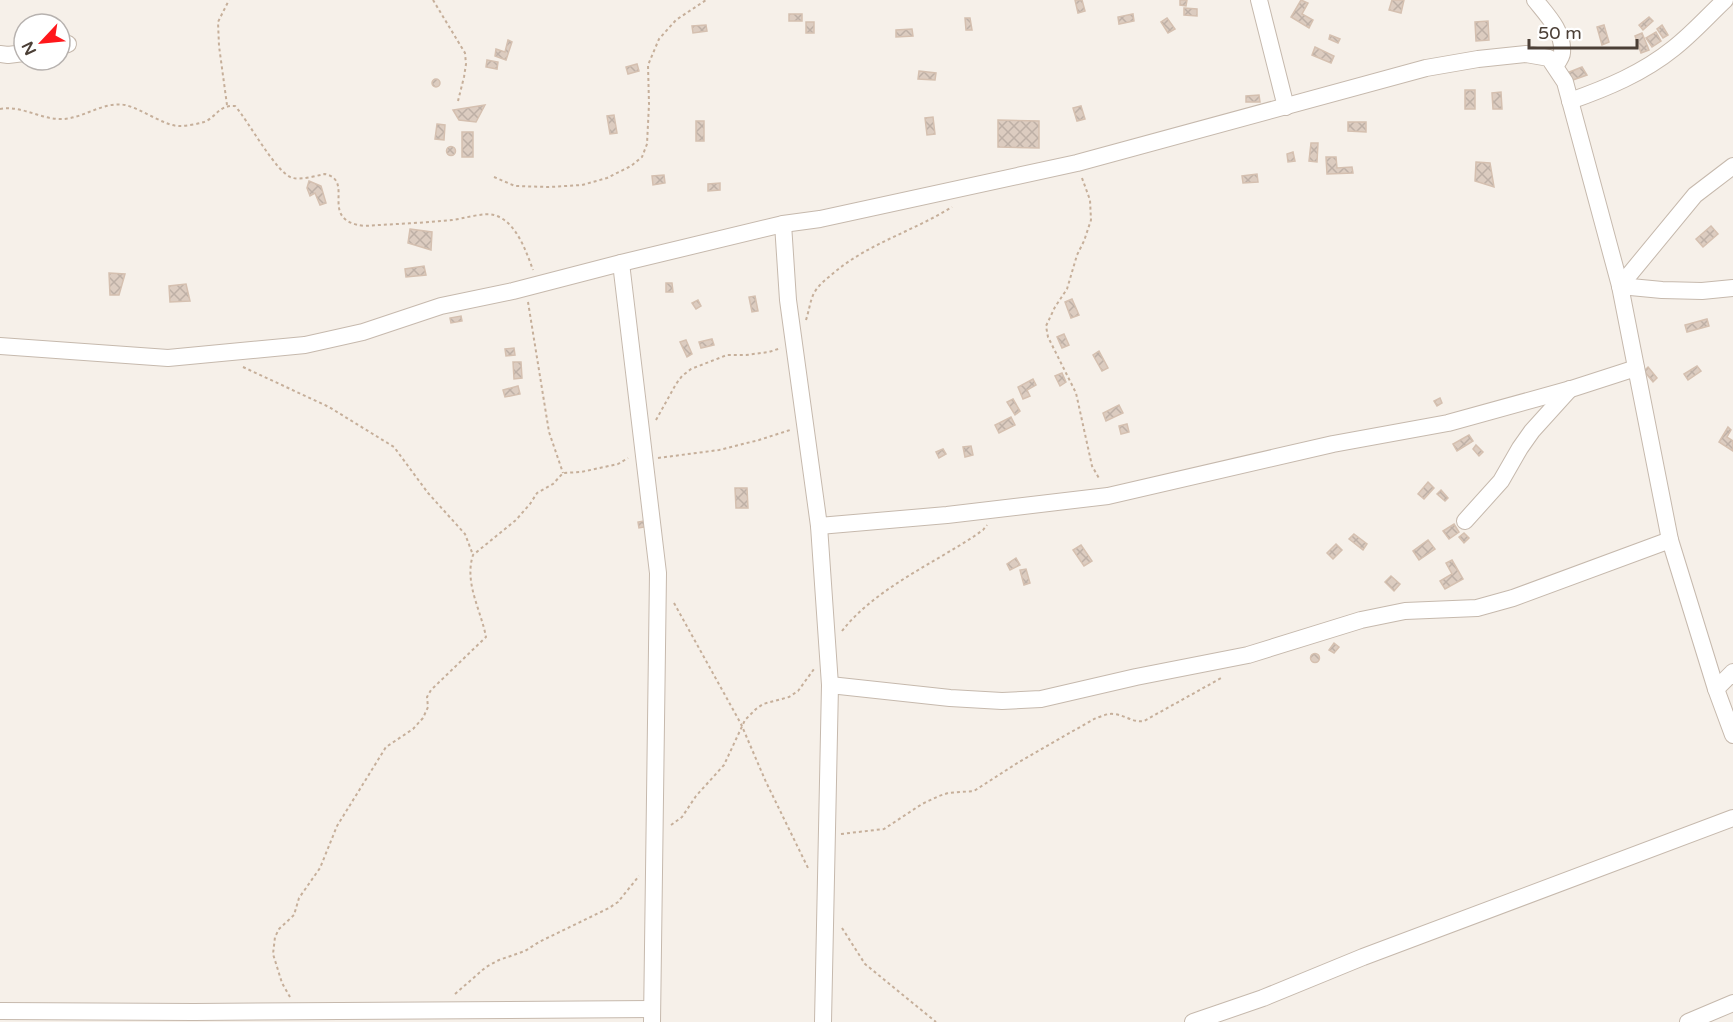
<svg xmlns="http://www.w3.org/2000/svg" width="1733" height="1022" font-family="'Varela Round',sans-serif">
<style>
.building{fill:url(#building-cross-hatch);stroke:#d5c0b0;stroke-width:1.5}
.lines{fill:none;stroke-linecap:round;stroke-linejoin:round}
.street-casing{stroke:#c6b9ad;stroke-width:18}
.path{stroke:#c6af9a;stroke-width:2;stroke-dasharray:3 3;stroke-linecap:butt}
.street{stroke:#fff;stroke-width:16}
</style>
<defs>
<pattern id="building-cross-hatch" width="8" height="8" patternUnits="userSpaceOnUse" patternTransform="scale(1.5)"><rect width="8" height="8" fill="#dcccc0"/><path d="M0 0l8 8M0 8l8-8" fill="none" stroke="#beb0a6"/></pattern>
</defs>
<rect width="100%" height="100%" fill="#f6f0e9"/>
<!-- building -->
<g class="building">
<polygon points="1075,0 1082,0 1085,11 1078,13"/>
<polygon points="1180,0 1187,0 1186,6 1180,5"/>
<polygon points="1301,0 1308,3 1302,14 1313,20 1309,28 1291,17"/>
<polygon points="1392,0 1404,0 1401,13 1389,10"/>
<polygon points="1184,8 1197,9 1197,16 1184,15"/>
<rect x="789" y="14" width="13" height="7"/>
<polygon points="1133,14 1134,21 1119,24 1118,17"/>
<polygon points="1649,17 1653,21 1643,30 1639,25"/>
<polygon points="965,18 970,18 972,30 966,30"/>
<polygon points="1167,18 1175,29 1168,33 1161,22"/>
<polygon points="1488,21 1489,40 1476,41 1475,22"/>
<rect x="806" y="22" width="8" height="11"/>
<polygon points="706,25 707,31 693,33 692,26"/>
<polygon points="1604,25 1609,42 1602,45 1597,27"/>
<polygon points="1662,25 1668,35 1663,38 1657,29"/>
<polygon points="912,29 913,36 896,37 896,30"/>
<polygon points="1656,32 1661,41 1652,47 1646,38"/>
<polygon points="1642,33 1649,50 1641,53 1635,36"/>
<polygon points="1330,35 1340,39 1338,43 1329,39"/>
<polygon points="508,40 512,42 506,60 495,56 496,49 505,52"/>
<polygon points="1315,47 1334,56 1331,63 1312,55"/>
<polygon points="487,60 498,62 497,69 486,67"/>
<polygon points="637,64 639,71 628,74 626,67"/>
<polygon points="1582,67 1587,75 1570,81 1567,73"/>
<polygon points="919,71 936,73 935,80 918,79"/>
<circle cx="436" cy="83" r="4"/>
<rect x="1465" y="90" width="10" height="19"/>
<polygon points="1501,92 1502,109 1493,109 1492,93"/>
<polygon points="1259,95 1260,102 1246,102 1246,96"/>
<polygon points="485,105 476,122 459,120 453,110"/>
<polygon points="1081,106 1085,119 1077,121 1073,108"/>
<polygon points="614,115 617,133 610,134 607,116"/>
<polygon points="933,117 935,134 927,135 925,118"/>
<polygon points="998,120 1039,121 1039,148 998,147"/>
<rect x="696" y="121" width="8" height="20"/>
<polygon points="1348,122 1366,122 1366,132 1348,131"/>
<polygon points="437,124 445,125 444,140 435,139"/>
<rect x="462" y="132" width="11" height="25"/>
<polygon points="1311,143 1318,143 1317,162 1309,161"/>
<circle cx="451" cy="151" r="4.5"/>
<polygon points="1293,152 1295,161 1288,162 1287,154"/>
<polygon points="1326,157 1336,157 1337,168 1352,167 1353,173 1327,174"/>
<polygon points="1476,162 1490,163 1494,187 1475,181"/>
<polygon points="1257,174 1258,182 1243,183 1242,176"/>
<polygon points="664,175 665,183 653,185 652,176"/>
<polygon points="309,181 321,186 326,203 320,205 315,193 310,196 307,188"/>
<polygon points="720,183 720,190 708,191 708,184"/>
<polygon points="1711,226 1718,234 1703,247 1696,239"/>
<polygon points="410,229 432,232 431,250 408,243"/>
<polygon points="424,266 426,275 406,277 405,269"/>
<polygon points="109,273 125,274 119,295 110,295"/>
<polygon points="666,283 672,283 673,292 666,292"/>
<polygon points="186,284 190,301 170,302 169,286"/>
<polygon points="755,296 758,311 752,312 749,297"/>
<polygon points="1072,299 1079,315 1071,318 1065,302"/>
<polygon points="698,300 701,306 696,309 692,303"/>
<polygon points="461,316 462,321 451,323 450,318"/>
<polygon points="1707,319 1709,326 1687,332 1685,325"/>
<polygon points="1064,334 1069,345 1062,348 1057,337"/>
<polygon points="712,339 714,345 701,348 699,342"/>
<polygon points="686,340 692,354 687,357 680,342"/>
<polygon points="514,348 515,355 506,356 505,349"/>
<polygon points="1099,351 1108,368 1102,371 1093,355"/>
<polygon points="513,362 521,362 522,378 514,379"/>
<polygon points="1697,366 1701,371 1688,380 1684,374"/>
<polygon points="1648,367 1657,378 1653,382 1644,371"/>
<polygon points="1062,373 1066,382 1060,386 1055,376"/>
<polygon points="1033,379 1036,385 1027,390 1030,396 1023,399 1018,387"/>
<polygon points="518,386 520,394 505,397 503,390"/>
<polygon points="1440,398 1442,403 1437,406 1434,401"/>
<polygon points="1013,399 1020,411 1015,415 1007,402"/>
<polygon points="1119,405 1123,413 1106,421 1103,413"/>
<polygon points="1011,417 1015,425 999,433 995,425"/>
<polygon points="1127,424 1129,432 1121,434 1119,426"/>
<polygon points="1728,427 1731,430 1727,437 1733,441 1733,451 1719,442"/>
<polygon points="1469,435 1473,441 1457,451 1453,444"/>
<polygon points="1476,445 1483,452 1479,456 1473,449"/>
<polygon points="971,446 973,455 965,457 963,447"/>
<polygon points="943,449 946,454 939,458 936,452"/>
<polygon points="1428,482 1434,488 1424,499 1418,494"/>
<polygon points="735,488 747,488 748,508 736,508"/>
<polygon points="1441,490 1448,498 1445,501 1437,494"/>
<polygon points="649,520 650,526 639,528 638,522"/>
<polygon points="1454,524 1459,532 1449,539 1443,531"/>
<polygon points="1464,533 1469,538 1464,543 1459,537"/>
<polygon points="1354,534 1367,544 1363,550 1349,539"/>
<polygon points="1428,540 1435,549 1419,560 1413,551"/>
<polygon points="1336,544 1342,550 1333,559 1327,553"/>
<polygon points="1081,545 1092,561 1084,566 1073,550"/>
<polygon points="1016,558 1020,565 1010,570 1007,564"/>
<polygon points="1452,560 1463,579 1445,589 1440,581 1452,574 1446,563"/>
<polygon points="1026,569 1030,583 1024,585 1020,570"/>
<polygon points="1391,576 1400,584 1394,591 1385,582"/>
<polygon points="1334,643 1339,647 1334,653 1329,650"/>
<circle cx="1315" cy="658" r="4.5"/>
</g>
<g class="lines">
<!-- street casing -->
<g class="street-casing">
<g id="street">
<polyline points="1259,0 1286,107"/>
<path d="M1535 0C1547 15 1564 32 1562 53 1562 57 1558 62 1555 66"/>
<polyline points="60,46 68,44"/>
<polyline points="0,54 8,55 24,53"/>
<path d="M1570 101C1607 88 1643 73 1674 48 1692 34 1708 16 1725 0"/>
<polyline points="783,224 788,300 819,526 830,685 823,1022"/>
<polyline points="621,263 658,573 652,1022"/>
<polyline points="1620,286 1695,195 1733,166"/>
<polyline points="1620,286 1662,290 1702,291 1733,288"/>
<polyline points="0,346 168,358 305,345 363,332 441,306 513,291 621,263 783,224 820,219 1077,163 1426,68 1478,59 1526,54 1549,58 1565,82 1620,286 1670,540 1716,689 1733,735"/>
<polyline points="1465,521 1501,481 1520,448 1532,431 1570,389"/>
<polyline points="819,526 947,515 1108,496 1333,444 1448,423 1571,389 1636,368"/>
<polyline points="830,685 950,698 1002,701 1041,699 1136,677 1248,655 1361,620 1405,611 1477,608 1513,598 1670,540"/>
<polyline points="1716,689 1733,672"/>
<polyline points="0,1011 194,1012 652,1009"/>
<polyline points="1193,1022 1263,998 1363,957 1733,818"/>
<polyline points="1688,1022 1733,1003"/>
</g>
</g>
<!-- path -->
<g class="path">
<polyline points="433,0 465,53 466,64 464,77 458,101"/>
<polyline points="227,105 219,46 218,22 229,0"/>
<path d="M0 109C22 105 41 120 63 119 84 118 104 101 125 105 143 109 165 127 181 126 187 126 197 124 204 122 217 117 218 105 235 106 248 120 277 175 293 178 302 180 315 176 325 174 356 181 317 220 364 226 393 224 423 223 452 220 462 219 484 212 494 215 516 221 526 251 533 270"/>
<polyline points="494,177 515,186 549,187 582,185 607,178 631,166 642,157 647,144 649,104 648,65 659,39 676,20 706,0"/>
<polyline points="1082,178 1090,200 1091,220 1084,241 1077,255 1067,289 1055,307 1046,326 1048,337 1076,393 1092,466 1100,480"/>
<polyline points="528,302 549,432 563,473"/>
<path d="M806 320C809 311 810 301 814 293 818 286 824 281 830 276 866 244 912 232 952 207"/>
<polyline points="243,367 329,407 394,447 428,493 465,534 473,555"/>
<polyline points="656,420 676,384 682,376 691,369 727,355 746,355 769,352 781,348"/>
<polyline points="658,458 719,450 759,440 790,430"/>
<polyline points="674,603 741,724 766,782 809,870"/>
<path d="M842 631C874 590 930 565 973 537L983 530 987 525"/>
<polyline points="671,825 682,817 696,796 724,765 745,720 756,709 763,704 789,697 798,691 814,669"/>
<path d="M841 834 884 829 922 804 939 796 948 793 974 791 1019 762 1094 719C1100 717 1107 713 1114 714 1125 715 1133 723 1144 721L1223 677"/>
<polyline points="842,928 865,964 936,1022"/>
<polyline points="455,994 486,967 499,960 525,951 539,942 609,908 618,902 639,876"/>
<path d="M290 997 282 983 273 954 275 937 279 929 294 915 299 898 320 868 337 826 386 747 413 729 423 718 428 707 427 697 431 690 486 637C481 610 464 583 473 555L516 520 530 504 537 493 553 484 563 473 581 472 618 464 628 458"/>
</g>
<!-- street -->
<use href="#street" class="street"/>
</g>
<!-- north arrow -->
<g transform="translate(42 42) rotate(244)"><circle r="28" fill="#ffffff" stroke="#b7b2af" stroke-width="1.5"/>
<path d="M0-4.5L10 22L0 15L-10 22Z" fill="#ff171b"/>
<text y="-9" font-size="16" font-weight="bold" text-anchor="middle" fill="#4b3f36">N</text>
</g>
<!-- scale -->
<path d="M1529 39v9h108v-9" fill="none" stroke="#4b3f36" stroke-width="3"/>
<text x="1538" y="39" font-size="18" fill="#4b3f36" stroke="#ffffff" stroke-width="4.5" paint-order="stroke">50 m</text>
</svg>
